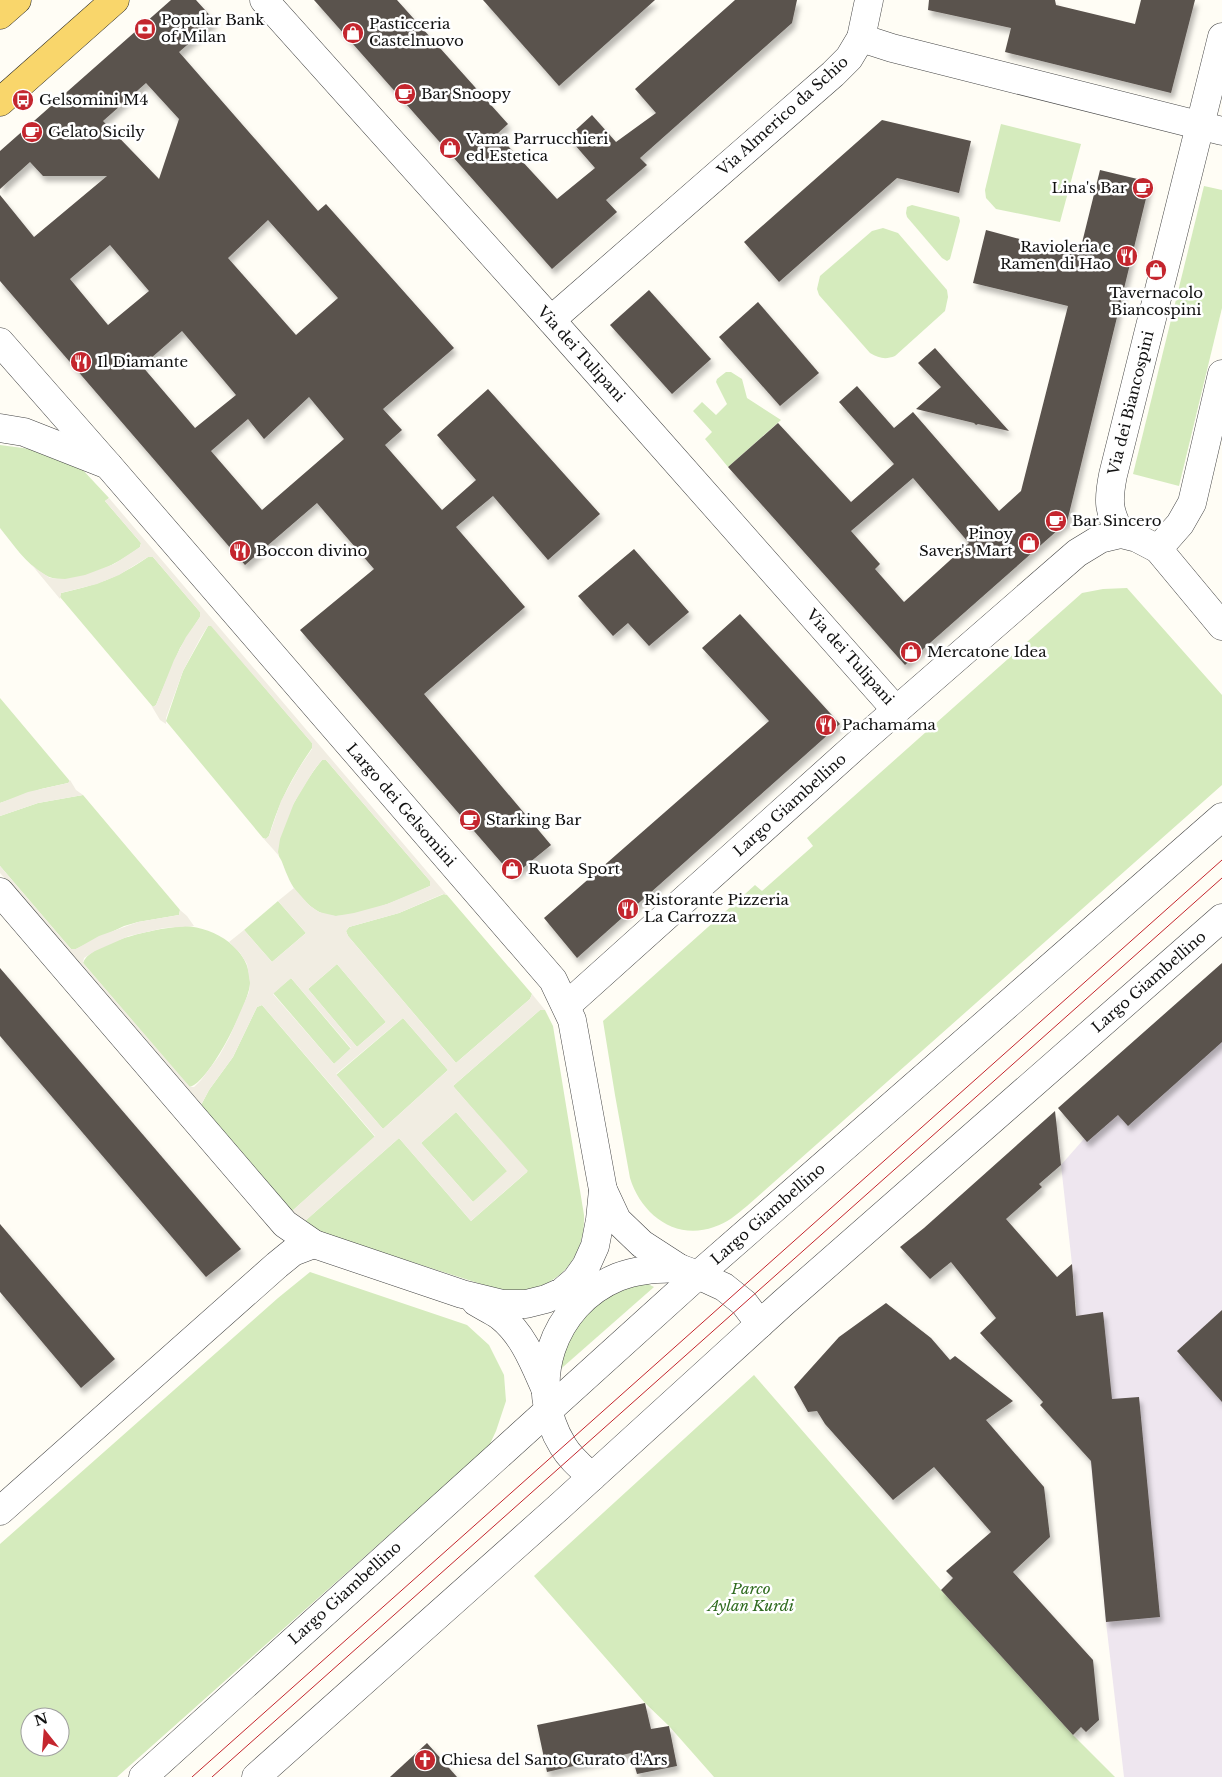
<svg xmlns="http://www.w3.org/2000/svg" width="1222" height="1777" font-family="'Libre Baskerville',serif">
<style>
.industrial{fill:#eee6ef}
.green{fill:#d5ebbd;fill-rule:evenodd}
.plaza{fill:#f1ede2;fill-rule:evenodd}
.building{fill:#5a524d;fill-rule:evenodd;filter:url(#shadow)}
.lines{fill:none;stroke-linecap:round;stroke-linejoin:round}
.minor-casing{stroke:#444;stroke-width:29}
.tertiary-casing{stroke:#444;stroke-width:29}
.primary-casing{stroke:#222;stroke-width:29}
.minor{stroke:#fff;stroke-width:28}
.tertiary{stroke:#fff;stroke-width:28}
.primary{stroke:#f9d66b;stroke-width:28}
.tram{stroke:#c4262e;stroke-width:1}
.labels{text-anchor:middle;stroke-width:5;stroke-linejoin:round;paint-order:stroke}
.poi-label{font-size:15px;fill:#111;stroke:#fff;text-anchor:start}
.street-label{font-size:15px;fill:#111;stroke:#fff}
.park-label{font-size:15px;font-style:italic;fill:#2f6b1f;stroke:#fff}
</style>
<defs>
<filter id="shadow"><feDropShadow dx="3" dy="5.5" stdDeviation="2.5" flood-color="#0004"/></filter>
</defs>
<rect width="100%" height="100%" fill="#fffdf5"/>
<!-- industrial -->
<polygon class="industrial" points="1222,982 1222,1777 1124,1777 1106,1622 1072,1264 1061,1165"/>
<!-- green -->
<g class="green">
<polygon points="1001,124 1081,144 1060,222 996,209 986,198 985,190"/>
<polygon points="1204,186 1222,190 1222,308 1179,486 1133,474"/>
<polygon points="912,205 959,217 960,221 950,259 947,261 942,258 907,217 906,213 907,207"/>
<path d="M883 228 898 233 947 290 948 297 945 311 895 356C885 360 879 358 870 353L819 295 817 289 820 276 872 231Z"/>
<polygon points="726,372 731,372 742,379 747,398 781,420 728,467 705,439 712,432 693,411 702,402 716,415 727,404 716,382 717,379"/>
<path d="M0 445 45 451 81 468 109 498 105 501 141 543 140 547C120 563 70 590 45 575 26 564 13 544 0 528Z"/>
<path d="M148 557H153L200 612V617L180 648 156 705 153 707 60 597 61 593C96 585 118 578 148 557Z"/>
<path d="M1127 588 1222 695V785L747 1206C736 1215 727 1223 714 1227 675 1241 641 1214 630 1178L615 1095 603 1021 755 885 762 891 813 846 807 838 1082 593 1103 589Z"/>
<path d="M211 625 312 743V748C293 775 278 804 269 836L266 839 263 838 166 721 183 671 208 626Z"/>
<polygon points="0,698 69,780 70,782 68,783 41,789 0,803"/>
<path d="M322 760H326L430 881V886C404 898 363 916 335 916 320 916 309 906 300 896 291 886 287 875 282 862 281 859 278 856 278 852 277 827 306 779 322 760Z"/>
<polygon points="83,795 180,910 179,915 138,922 124,926 76,949 71,949 0,866 0,816 38,803"/>
<polygon points="444,894 447,895 532,994 530,999 456,1063 348,936 346,931 349,927 399,913"/>
<polygon points="278,901 306,933 272,962 244,930"/>
<path d="M185 926C216 928 251 949 250 984 249 1003 208 1085 189 1087L83 963C90 941 164 927 185 926Z"/>
<polygon points="337,964 386,1022 357,1047 308,989"/>
<polygon points="291,978 351,1049 334,1064 273,993"/>
<polygon points="262,1005 375,1137 291,1212 200,1107 209,1090 233,1057 257,1007"/>
<path d="M540 1010H545L553 1026 584 1215C586 1264 549 1297 500 1290L317 1232 304 1226 305 1221 399 1138 471 1221 527 1172 453 1086Z"/>
<polygon points="403,1018 448,1070 383,1129 336,1075"/>
<polygon points="456,1112 508,1172 473,1202 421,1143"/>
<path d="M310 1272 467 1325 489 1345 504 1375 506 1401 496 1431 489 1446 117 1777H0V1544L278 1298ZM30 1717H60V1747H30Z"/>
<polygon points="642,1281 654,1287 555,1374 557,1344 587,1304"/>
<polygon points="754,1375 941,1590 1073,1735 1115,1777 714,1777 669,1726 645,1703 534,1576"/>
</g>
<!-- plaza -->
<g class="plaza">
<path d="M109 498 447 895 443 894 399 913 349 927 346 931 348 936 456 1063 530 999 532 994 545 1010H540L453 1086 528 1171 471 1221 399 1138 305 1221 304 1226 291 1212 375 1136 262 1005 257 1007 233 1057 209 1090 200 1107 0 873V866L71 949H76L99 936 138 922 179 915 180 910 187 916 194 926 164 928 129 936 95 951 84 958 83 963 190 1087H194L201 1080 219 1056 229 1038 249 992 250 983 247 964 240 953 229 942 244 930 272 962 306 933 278 901 294 888 309 905 319 912 336 916 354 913 387 904 430 886V881L326 760H322L314 770 294 803 280 839 278 852 279 856 272 848 263 838 266 839 269 836 281 801 299 768 312 749V743L211 626H208L201 637 183 671 166 718V724L160 720 151 705 153 707 156 705 174 660 186 637 200 617V612L153 557H148L119 575 97 584 61 593 60 599 31 564 38 570 50 578 65 579 85 575 114 564 140 547 141 543 105 501ZM337 964 386 1022 357 1047 308 989ZM291 978 351 1048 334 1064 273 994ZM403 1018 448 1070 383 1129 336 1074ZM456 1112 507 1171 473 1202 421 1143Z"/>
<polygon points="70,780 76,790 83,795 38,803 0,816 0,803 28,792 68,783"/>
</g>
<!-- building -->
<g class="building">
<path d="M171 0H196L215 21 179 52 318 211 326 204 454 348 383 409 402 430 385 445 442 510 476 480 437 435 488 389 600 514 548 560 493 496 456 527 525 607 424 694 551 845 513 876 300 630 374 569 317 503 245 565 0 281V195L34 237 107 176H43L30 162 0 189V151ZM146 83 179 119 159 179 103 121ZM268 220 338 298 296 335 228 258ZM110 245 149 291 108 325 70 279ZM182 331 236 395 195 428 142 366ZM309 397 344 439 262 510 211 451 248 419 264 439Z"/>
<polygon points="314,0 397,0 508,124 497,134 557,199 595,168 568,137 592,115 616,142 656,113 635,89 735,0 797,0 792,23 640,158 647,165 606,200 617,212 552,269"/>
<polygon points="483,0 655,0 559,86"/>
<polygon points="929,0 1055,0 1056,5 1135,24 1141,0 1195,0 1171,93 1005,52 1011,28 928,10"/>
<polygon points="882,120 971,141 959,193 897,178 779,282 744,242"/>
<path d="M1100 170 1150 182 1067 522 905 665 728 467 778 423 851 502 894 464 839 402 857 386 894 428 913 412 999 511 1021 491 1068 306 973 283 986 230 1079 255ZM913 478 969 543 904 602 875 569 880 564 851 531Z"/>
<polygon points="649,290 711,359 672,394 610,325"/>
<polygon points="758,302 819,373 780,406 719,337"/>
<polygon points="935,348 957,373 1009,431 978,424 976,425 974,423 916,409 941,387 918,363"/>
<polygon points="634,549 689,612 649,646 628,623 613,636 578,596"/>
<polygon points="740,614 840,724 577,958 544,918 769,721 702,648"/>
<polygon points="1222,963 1222,1042 1128,1126 1118,1115 1087,1142 1058,1108"/>
<polygon points="0,968 241,1249 206,1277 0,1036"/>
<polygon points="1055,1111 1061,1165 1039,1184 1042,1187 1006,1219 1057,1277 1072,1264 1076,1316 1103,1312 1112,1399 1139,1397 1160,1617 1106,1622 1091,1461 1040,1405 1043,1402 980,1333 996,1318 951,1262 930,1279 900,1247 924,1228"/>
<polygon points="0,1224 115,1359 81,1388 0,1292"/>
<polygon points="886,1303 931,1338 950,1360 955,1356 1013,1401 986,1420 1044,1487 1050,1537 1013,1572 1093,1660 1099,1720 1086,1732 1081,1727 1073,1735 941,1590 953,1578 946,1571 991,1532 934,1467 893,1500 825,1424 817,1411 808,1412 794,1387 839,1337"/>
<polygon points="1222,1310 1222,1402 1177,1351"/>
<polygon points="645,1703 651,1729 669,1726 677,1766 637,1774 631,1753 547,1772 537,1725"/>
<polygon points="427,1743 457,1777 390,1777"/>
</g>
<g class="lines">
<!-- minor casing -->
<g class="minor-casing">
<g id="minor">
<polyline points="264,0 551,320 896,710"/>
<polyline points="861,38 892,48 1222,131"/>
<polyline points="551,320 833,74 849,58 861,38 869,0"/>
<polyline points="0,342 108,465"/>
<path d="M1121 534C1108 511 1108 500 1113 475L1222 37"/>
<polyline points="1158,549 1180,524 1192,503 1222,374"/>
<polyline points="566,1006 861,741 1077,553 1100,539 1121,534 1137,538 1158,549 1222,626"/>
<polyline points="0,1511 277,1265 293,1252 314,1244"/>
</g>
</g>
<!-- tertiary casing -->
<g class="tertiary-casing">
<g id="tertiary">
<polyline points="0,428 24,432 108,465 553,980 572,1020 603,1190 600,1220 595,1246 586,1266 576,1280 562,1292 546,1299 526,1304 503,1304 462,1294 314,1244 285,1224 0,892"/>
<polyline points="603,1190 617,1220 642,1244 679,1268 698,1275 724,1287 744,1303 760,1324"/>
<path d="M476 1302C484 1307 493 1311 500 1316 523 1334 534 1363 545 1388"/>
<path d="M592 1477C581 1467 570 1458 563 1446 525 1385 552 1304 618 1277 638 1269 658 1269 679 1268"/>
<polyline points="143,1777 698,1275 1222,817"/>
<polyline points="256,1777 559,1507 783,1303 1222,918"/>
</g>
</g>
<!-- primary casing -->
<g class="primary-casing">
<g id="primary">
<polyline points="0,15 17,0"/>
<polyline points="0,102 115,0"/>
</g>
</g>
<!-- minor -->
<use href="#minor" class="minor"/>
<!-- tertiary -->
<use href="#tertiary" class="tertiary"/>
<!-- primary -->
<use href="#primary" class="primary"/>
<!-- tram -->
<g class="tram">
<polyline points="192,1777 1222,860"/>
<polyline points="212,1777 1222,878"/>
</g>
</g>
<!-- icons -->
<defs>
<g id="bank-disc" transform="scale(1.125)"><circle r="9.5" fill="#c4262e" stroke="#fff"/><path d="M-6-4H6V4H-6ZM0-2.3a2.3 2.3 0 1 0 0 4.6a2.3 2.3 0 1 0 0-4.6Z" fill="#fff"/></g>
<g id="shop-disc" transform="scale(1.125)"><circle r="9.5" fill="#c4262e" stroke="#fff"/><path d="M-5-2.5h2.3a2.7 3.5 0 0 1 5.4 0H5L5.5 6h-11ZM-1.5-2.5h3a1.5 2.3 0 0 0-3 0Z" fill="#fff"/></g>
<g id="cafe-disc" transform="scale(1.125)"><circle r="9.5" fill="#c4262e" stroke="#fff"/><path d="M-5.5-4.5H6V0H3Q3 3.5 0 3.5H-2.5Q-5.5 3.5-5.5 0ZM3-3.2v2h1.7v-2ZM-6 4.5H4V6H-6Z" fill="#fff"/></g>
<g id="bus-disc" transform="scale(1.125)"><circle r="9.5" fill="#c4262e" stroke="#fff"/><path d="M-5-6H5V4H4V6H2V4H-2V6H-4V4H-5ZM-3.5-4V0h7V-4ZM-3.5 1.2v1.5H-2V1.2ZM2 1.2v1.5H3.5V1.2Z" fill="#fff"/></g>
<g id="restaurant-disc" transform="scale(1.125)"><circle r="9.5" fill="#c4262e" stroke="#fff"/><path d="M-5-6h1v4h1v-4h1v4h1v-4h1v5L-1.5 .5V6h-2V.5L-5-1ZM5-6V6H3V1.5H1.5Q1.5-4 5-6Z" fill="#fff"/></g>
<g id="church-disc" transform="scale(1.125)"><circle r="9.5" fill="#c4262e" stroke="#fff"/><path d="M-1.2-6h2.4v3.5h3.3v2.4h-3.3V6h-2.4V-.1h-3.3v-2.4h3.3Z" fill="#fff"/></g>
</defs>
<g fill-rule="evenodd">
<use href="#bank-disc" x="145" y="29"/>
<use href="#shop-disc" x="353" y="33"/>
<use href="#cafe-disc" x="405" y="94"/>
<use href="#bus-disc" x="23" y="100"/>
<use href="#cafe-disc" x="32" y="132"/>
<use href="#shop-disc" x="450" y="148"/>
<use href="#cafe-disc" x="1143" y="188"/>
<use href="#restaurant-disc" x="1127" y="256"/>
<use href="#shop-disc" x="1156" y="270"/>
<use href="#restaurant-disc" x="81" y="362"/>
<use href="#cafe-disc" x="1056" y="521"/>
<use href="#shop-disc" x="1029" y="543"/>
<use href="#restaurant-disc" x="240" y="551"/>
<use href="#shop-disc" x="911" y="652"/>
<use href="#restaurant-disc" x="826" y="725"/>
<use href="#cafe-disc" x="470" y="820"/>
<use href="#shop-disc" x="512" y="869"/>
<use href="#restaurant-disc" x="628" y="909"/>
<use href="#church-disc" x="425" y="1760"/>
</g>
<g class="labels">
<!-- poi labels -->
<g class="poi-label">
<text x="161" y="25">Popular Bank<tspan x="161" dy="17">of Milan</tspan></text>
<text x="369" y="29">Pasticceria<tspan x="369" dy="17">Castelnuovo</tspan></text>
<text x="421" y="99">Bar Snoopy</text>
<text x="39" y="105">Gelsomini M4</text>
<text x="48" y="137">Gelato Sicily</text>
<text x="466" y="144">Vama Parrucchieri<tspan x="466" dy="17">ed Estetica</tspan></text>
<text x="1127" y="193" text-anchor="end">Lina's Bar</text>
<text x="1111" y="252" text-anchor="end">Ravioleria e<tspan x="1111" dy="17">Ramen di Hao</tspan></text>
<text x="1156" y="298" text-anchor="middle">Tavernacolo<tspan x="1156" dy="17">Biancospini</tspan></text>
<text x="97" y="367">Il Diamante</text>
<text x="1072" y="526">Bar Sincero</text>
<text x="1013" y="539" text-anchor="end">Pinoy<tspan x="1013" dy="17">Saver's Mart</tspan></text>
<text x="256" y="556">Boccon divino</text>
<text x="927" y="657">Mercatone Idea</text>
<text x="842" y="730">Pachamama</text>
<text x="486" y="825">Starking Bar</text>
<text x="528" y="874">Ruota Sport</text>
<text x="644" y="905">Ristorante Pizzeria<tspan x="644" dy="17">La Carrozza</tspan></text>
<text x="441" y="1765">Chiesa del Santo Curato d'Ars</text>
</g>
<!-- street labels -->
<g class="street-label">
<text transform="translate(783 116) rotate(-42)" y="5">Via Almerico da Schio</text>
<text transform="translate(581 354) rotate(48)" y="5">Via dei Tulipani</text>
<text transform="translate(1131 403) rotate(-76)" y="5">Via dei Biancospini</text>
<text transform="translate(850 657) rotate(48)" y="5">Via dei Tulipani</text>
<text transform="translate(401 805) rotate(49)" y="5">Largo dei Gelsomini</text>
<text transform="translate(790 805) rotate(-42)" y="5">Largo Giambellino</text>
<text transform="translate(1149 982) rotate(-41)" y="5">Largo Giambellino</text>
<text transform="translate(768 1214) rotate(-41)" y="5">Largo Giambellino</text>
<text transform="translate(345 1593) rotate(-42)" y="5">Largo Giambellino</text>
</g>
<!-- park labels -->
<g class="park-label">
<text x="751" y="1594">Parco<tspan x="751" dy="17">Aylan Kurdi</tspan></text>
</g>
</g>
<!-- north arrow -->
<g transform="translate(45 1732) rotate(343)"><circle r="24" fill="#ffffff" stroke="#a0a0a0"/>
<path d="M0-4L9 19L0 12L-9 19Z" fill="#c4262e"/>
<text y="-8" font-size="14" font-weight="bold" text-anchor="middle" fill="#111111">N</text>
</g>
</svg>
